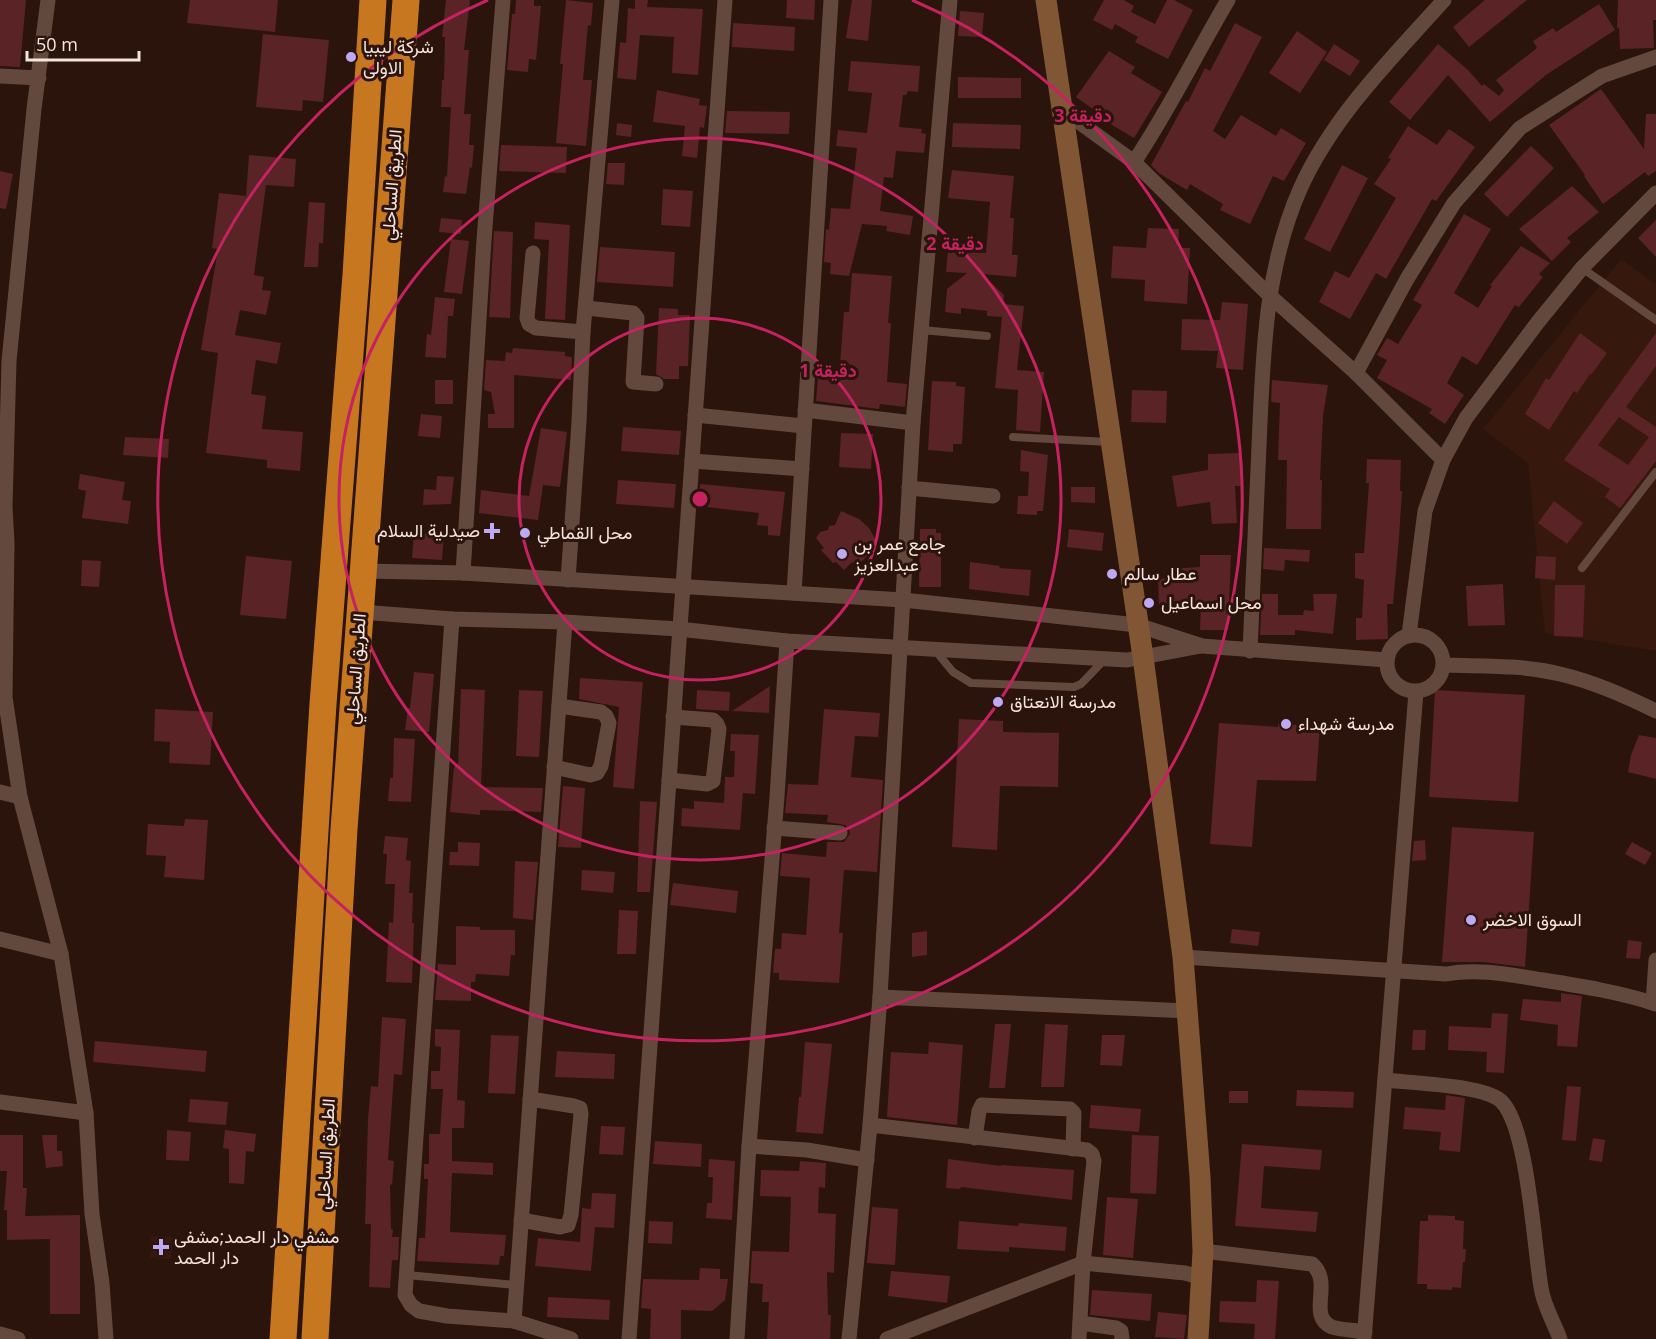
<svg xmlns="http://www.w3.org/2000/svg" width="1656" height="1339" font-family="'Open Sans',Vazirmatn,sans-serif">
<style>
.built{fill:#36180d}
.building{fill:#5a2326;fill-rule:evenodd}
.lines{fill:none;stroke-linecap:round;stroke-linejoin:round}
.lane{stroke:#63483e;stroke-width:8}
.street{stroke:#63483e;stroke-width:15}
.secondary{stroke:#815635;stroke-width:21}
.highway{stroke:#c77720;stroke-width:27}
.ring{fill:none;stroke:#c52262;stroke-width:3}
.poi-dot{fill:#bea9f4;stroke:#2b140b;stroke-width:2}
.labels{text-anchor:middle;stroke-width:6;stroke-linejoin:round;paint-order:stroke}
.poi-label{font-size:18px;fill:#f6e4de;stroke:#2b140b;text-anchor:start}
.street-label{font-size:18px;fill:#f6e4de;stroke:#2b140b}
.centre{fill:#c52262;stroke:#2b140b;stroke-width:3}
.ring-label{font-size:18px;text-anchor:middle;font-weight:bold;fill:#c52262;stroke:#2b140b;stroke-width:6;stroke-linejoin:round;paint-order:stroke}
</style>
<rect width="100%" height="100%" fill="#2b140b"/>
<!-- built -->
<g class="built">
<polygon points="1621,259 1656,284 1656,651 1545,633 1528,463 1483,429"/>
<polygon points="151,1236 173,1237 171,1259 150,1258"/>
</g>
<!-- building -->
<g class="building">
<polygon points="0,0 26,0 20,67 0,66"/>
<polygon points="190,0 278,0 275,32 187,23"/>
<polygon points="446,0 470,0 464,50 469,50 464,114 471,114 469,145 474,145 472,168 470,167 466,194 443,192 445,176 447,177 451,107 441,107 442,80 444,80 445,37 442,37"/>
<polygon points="516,0 534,0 534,6 541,6 536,60 529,59 528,72 507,70 512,14 515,14"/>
<polygon points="566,0 593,3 591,26 588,25 583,80 592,80 586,146 556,143 563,64 560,64"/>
<polygon points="635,0 648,0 647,7 703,9 698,75 672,73 674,37 640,35 636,80 617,78 620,42 626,43 628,8 635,9"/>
<polygon points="787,0 815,0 814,20 786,18"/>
<polygon points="852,0 872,0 868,41 846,38"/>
<polygon points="1104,0 1124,0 1134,6 1131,12 1155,24 1167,0 1174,0 1193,10 1168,59 1135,42 1138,37 1115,24 1112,30 1093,20"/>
<polygon points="1485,0 1527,0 1469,47 1453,27"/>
<polygon points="1618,0 1656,0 1656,20 1653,20 1654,48 1620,49 1619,27 1617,29"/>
<polygon points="1599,4 1615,30 1546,75 1490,122 1448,75 1410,120 1389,102 1438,44 1468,70 1482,86 1484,84 1499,96 1504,90 1496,80 1537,48 1533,41 1553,28 1556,32"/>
<polygon points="960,11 984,13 982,37 958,36"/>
<polygon points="733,23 795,27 794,51 732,47"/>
<polygon points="1235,23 1262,37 1213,131 1225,139 1241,115 1276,136 1281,128 1306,143 1284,181 1273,176 1250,224 1220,210 1223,204 1190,184 1187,190 1160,174 1151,165 1186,101 1188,102 1205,68 1210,71"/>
<polygon points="1297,31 1327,52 1300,93 1269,73"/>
<polygon points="263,34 329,40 323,102 303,100 302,111 256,107"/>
<polygon points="1334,44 1360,61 1350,76 1324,60"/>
<polygon points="1109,51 1135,67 1131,73 1162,92 1134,138 1107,122 1108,120 1076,97"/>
<polygon points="851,61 920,66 918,92 908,91 906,95 903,95 899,127 922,129 921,133 926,134 924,153 896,151 893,178 884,177 880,211 913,216 910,235 886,231 887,226 862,224 849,276 830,274 831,263 824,262 826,229 829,230 831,208 850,209 857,148 836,146 838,130 867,133 872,93 848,91"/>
<polygon points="958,77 1021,78 1021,98 958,98"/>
<polygon points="1601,89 1644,149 1646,114 1656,114 1656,171 1648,176 1645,172 1603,204 1584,176 1585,175 1549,125"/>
<polygon points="657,90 700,99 699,105 707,106 704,128 700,127 697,158 682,156 685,126 653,122"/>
<polygon points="727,111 790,112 789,134 725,133"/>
<polygon points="617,123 632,125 631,137 616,135"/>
<polygon points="953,123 1021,125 1020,149 952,147"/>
<polygon points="1408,126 1437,145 1449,129 1475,147 1436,201 1432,199 1386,279 1376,273 1350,319 1319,302 1335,271 1349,278 1396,198 1374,184 1391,159 1388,158"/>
<polygon points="501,145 567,147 566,173 499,171"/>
<polygon points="1531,146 1554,168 1507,217 1484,194"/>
<polygon points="249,155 296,159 294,187 266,185 254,275 264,277 262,290 271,291 266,315 240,310 235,335 281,343 277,364 256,360 251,394 266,396 262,429 303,432 300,471 267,468 267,460 206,453 218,353 201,350 218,249 212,248 219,193 246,196"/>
<polygon points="608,163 625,163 624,185 606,184"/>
<polygon points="1342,165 1368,178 1330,252 1304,239"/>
<polygon points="952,170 1014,176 1010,218 1014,218 1012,255 1018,255 1016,277 982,274 1004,295 1003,304 1024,306 1017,370 1044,372 1040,432 1016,430 1018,390 995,388 1002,317 987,316 987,311 961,308 961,314 945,312 947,289 967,273 946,272 948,250 986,253 990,202 948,198"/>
<polygon points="0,171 13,174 6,209 0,208"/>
<polygon points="1572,186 1599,212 1567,238 1571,242 1552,261 1519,229"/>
<polygon points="663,189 693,191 690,227 661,225"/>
<polygon points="309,202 325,203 323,243 319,243 318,267 304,267"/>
<polygon points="1464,214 1491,229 1454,293 1478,308 1492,286 1490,285 1521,246 1550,263 1539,274 1543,277 1519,307 1515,305 1477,365 1462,356 1447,383 1464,395 1445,424 1429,413 1432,409 1377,378 1387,360 1377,355 1387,338 1398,344 1422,305 1413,300"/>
<polygon points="441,218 462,220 461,234 439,232"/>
<polygon points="1656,220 1656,257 1638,238"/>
<polygon points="535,222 570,225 565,320 545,319 549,240 534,239"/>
<polygon points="1148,228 1179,229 1178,248 1190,248 1187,304 1144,301 1145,280 1111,278 1113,246 1146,248"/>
<polygon points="494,231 513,232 510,318 489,317"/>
<polygon points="451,239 469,241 462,294 444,292"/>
<polygon points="600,247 675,252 673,287 597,282"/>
<polygon points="852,273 892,276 888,323 891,323 887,382 907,384 905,407 880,404 879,409 816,401 818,377 839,378 844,312 849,312"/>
<polygon points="435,297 455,299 453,316 448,316 446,358 425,357 427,334 431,335"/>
<polygon points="1222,302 1248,304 1243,370 1216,368 1218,351 1181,350 1182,319 1220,320"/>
<polygon points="659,308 678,309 678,315 690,315 688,366 679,366 679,379 664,379 656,374"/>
<polygon points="1580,333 1607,353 1591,375 1590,374 1577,393 1574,391 1549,430 1525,414 1546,378 1549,380"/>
<path d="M1656 333V366L1626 407 1656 427V461L1620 508 1605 497 1610 489 1564 460ZM1619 417 1649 437 1628 465 1598 445Z"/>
<polygon points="513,348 565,352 565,356 572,357 571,380 514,375 514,428 488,428 488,414 495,414 491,392 484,390 486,360 505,361 506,352 512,353"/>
<rect x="435" y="380" width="18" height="24"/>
<polygon points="1272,380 1328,385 1323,416 1320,480 1322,480 1321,529 1286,529 1287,460 1278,460 1280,403 1271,402"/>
<polygon points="932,381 956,382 956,386 965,387 962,444 953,444 953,452 928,450"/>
<polygon points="1132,390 1167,391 1166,423 1131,422"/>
<polygon points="421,414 442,416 440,438 418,436"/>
<polygon points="623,427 681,431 679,455 621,451"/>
<polygon points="541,428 567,432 560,487 543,485 538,520 479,513 481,490 529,496"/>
<polygon points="841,433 873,434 871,469 839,467"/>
<polygon points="125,437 169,439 168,458 123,455"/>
<polygon points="1021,450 1048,455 1043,511 1037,511 1037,515 1017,514 1018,496 1028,496 1029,472 1020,471"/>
<polygon points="1240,453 1241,486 1235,486 1237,523 1212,524 1210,502 1177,507 1172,476 1208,470 1208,454"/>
<polygon points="1367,459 1401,460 1400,491 1402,491 1399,537 1393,604 1387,604 1388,639 1356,640 1356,618 1362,618 1364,580 1355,578 1355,553 1364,553 1369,483 1366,483"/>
<polygon points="80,474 125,482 122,500 131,501 128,524 82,518 86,491 78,489"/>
<polygon points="437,476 454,477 451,504 423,505 424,489 436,490"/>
<polygon points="618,480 676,484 674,508 616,504"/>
<polygon points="700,484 785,492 780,536 768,535 768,526 757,525 759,513 698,506"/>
<polygon points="1071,487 1095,487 1095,503 1071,502"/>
<polygon points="1554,501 1583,523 1567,544 1538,523"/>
<polygon points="841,511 859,519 869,528 877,542 868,550 870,553 857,566 852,562 844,570 836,562 833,563 821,550 824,548 816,538 820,532 828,530 829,526 835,525"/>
<polygon points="920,529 936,529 936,533 941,533 941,587 919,587"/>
<polygon points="1069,529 1104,533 1102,551 1067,547"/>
<polygon points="414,533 444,535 442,560 412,558"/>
<polygon points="1264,548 1310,550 1309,562 1285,560 1284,571 1263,569"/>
<polygon points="1200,555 1231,555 1228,630 1200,630 1201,602 1159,604 1158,579 1170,578 1169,569 1200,567"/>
<polygon points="246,556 292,561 286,619 240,615"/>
<polygon points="1536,556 1556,557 1555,580 1535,578"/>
<polygon points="82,560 101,561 99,587 81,586"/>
<polygon points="970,562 1000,566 999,568 1031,570 1029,596 969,589"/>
<polygon points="1503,584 1505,625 1468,626 1466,586"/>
<polygon points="1555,585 1585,585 1583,637 1554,636"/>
<polygon points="1262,594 1278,594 1278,615 1303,615 1304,610 1314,611 1313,594 1337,594 1333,634 1295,630 1295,635 1260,635"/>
<polygon points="414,672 434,674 429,732 405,730 408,708 410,708"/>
<polygon points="580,678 643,682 634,789 613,787 619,707 579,699"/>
<polygon points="770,686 769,713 732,711"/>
<polygon points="461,689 485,690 481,787 543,788 541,812 480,810 480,815 450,812 454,766 458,766"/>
<polygon points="519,690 543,691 539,757 516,756"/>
<polygon points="697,690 730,692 729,711 696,709"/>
<polygon points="1435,690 1525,695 1518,802 1429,797"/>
<polygon points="155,709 213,712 210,765 169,763 170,742 154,741"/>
<polygon points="824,709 880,713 878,737 855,736 851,777 883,780 877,872 844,870 839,933 843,933 839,983 779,980 779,973 773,973 775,949 781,949 782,933 806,935 810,878 780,876 782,853 826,857 827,842 844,842 850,834 849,829 845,825 827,822 828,815 785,813 788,784 818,785"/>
<polygon points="959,719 1003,721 1003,732 1059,733 1058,787 1000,786 997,850 952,847"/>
<polygon points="1219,723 1278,727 1278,724 1320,726 1316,781 1257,780 1252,847 1210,844"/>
<polygon points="731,734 759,735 755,794 743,793 740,830 681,826 682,808 694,809 694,801 724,803 725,777 734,777 735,751 730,751"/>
<polygon points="1639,735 1656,738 1656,779 1628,772 1631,755"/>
<polygon points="394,738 415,739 411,802 388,801 390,778 393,778"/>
<polygon points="563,786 585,788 581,848 558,847"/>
<polygon points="640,801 657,802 650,892 637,892"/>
<polygon points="185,819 208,820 204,880 164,877 166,856 146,855 148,824 184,826"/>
<polygon points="1452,827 1534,832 1525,967 1483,962 1442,962"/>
<polygon points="385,836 408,838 406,860 411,861 409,893 413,893 412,923 414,923 412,983 386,982 389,922 393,923 395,884 385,884 387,854 383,854"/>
<polygon points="1425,840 1426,860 1412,861 1414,841"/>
<polygon points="458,842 480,843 479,866 449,865 450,852 458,852"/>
<polygon points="1632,842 1652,853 1645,865 1625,854"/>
<polygon points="515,861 538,862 533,920 513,918"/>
<polygon points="582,870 615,872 613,893 581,890"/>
<polygon points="673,883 738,891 736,913 670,905"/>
<polygon points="619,910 638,911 636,954 617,954"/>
<polygon points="456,926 480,927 480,930 515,930 515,955 511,955 509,976 476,974 475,982 471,982 471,1001 435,1000 438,964 456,965"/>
<polygon points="1232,929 1260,932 1258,946 1230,943"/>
<polygon points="927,931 927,955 912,957 912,933"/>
<polygon points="1628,940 1642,942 1640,959 1626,958"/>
<polygon points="1561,993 1582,996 1577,1047 1557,1046 1558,1025 1520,1020 1523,999 1561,1002"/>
<polygon points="1492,1013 1508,1014 1504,1073 1486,1072 1487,1052 1448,1050 1449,1026 1491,1028"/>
<polygon points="382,1017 406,1019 402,1075 394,1074 388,1160 394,1161 392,1185 390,1184 391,1229 393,1230 392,1237 399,1237 398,1260 392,1260 390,1288 369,1287 371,1224 365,1224 368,1119 371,1086 378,1087"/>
<polygon points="995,1024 1011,1024 1005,1088 989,1088"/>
<polygon points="1045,1024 1068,1025 1064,1087 1041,1087"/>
<polygon points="435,1029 460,1030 457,1100 465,1101 464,1128 452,1128 452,1161 493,1163 493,1175 452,1173 450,1232 506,1235 504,1256 500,1256 499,1265 417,1261 419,1238 425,1238 428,1179 424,1179 424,1164 429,1164 429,1134 440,1134 443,1089 431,1089 431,1071 440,1071 441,1047 435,1046"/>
<polygon points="1413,1030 1426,1030 1425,1050 1412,1050"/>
<polygon points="491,1035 519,1036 515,1094 488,1093"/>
<polygon points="1102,1035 1125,1035 1122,1066 1100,1065"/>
<polygon points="95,1041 207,1051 205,1072 93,1062"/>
<polygon points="805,1042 832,1044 823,1134 796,1132 799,1097 801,1097"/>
<polygon points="929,1042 963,1045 957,1125 887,1117 891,1052 928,1054"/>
<polygon points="557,1051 615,1054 614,1079 555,1077"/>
<polygon points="1567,1086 1581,1087 1576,1141 1562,1140"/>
<polygon points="1297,1090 1354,1092 1353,1108 1296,1106"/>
<rect x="1229" y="1091" width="19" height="12"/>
<polygon points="1446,1095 1465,1098 1460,1152 1439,1150 1441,1132 1403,1129 1405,1107 1445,1110"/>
<polygon points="190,1099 228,1102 226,1125 188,1122"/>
<polygon points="1091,1105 1141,1109 1139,1132 1089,1128"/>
<polygon points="601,1126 625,1127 623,1155 599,1154"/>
<polygon points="167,1130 191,1132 189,1161 166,1160"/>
<polygon points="225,1130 256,1134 254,1152 246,1151 244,1184 229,1183 229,1149 223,1148"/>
<polygon points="0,1135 23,1135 23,1188 27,1188 25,1216 80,1215 80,1314 50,1314 50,1239 7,1240 7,1210 4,1210 7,1171 0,1171"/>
<polygon points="42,1135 57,1135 57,1151 62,1151 63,1166 46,1168"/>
<polygon points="1132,1135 1159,1136 1156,1194 1130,1193"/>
<polygon points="1593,1138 1605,1140 1602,1162 1589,1160"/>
<polygon points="655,1141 702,1144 701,1167 653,1164"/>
<polygon points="1242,1144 1322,1150 1320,1170 1264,1166 1261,1208 1318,1212 1316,1232 1235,1226"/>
<polygon points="709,1159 735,1161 732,1220 706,1218 707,1203 712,1203 713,1177 708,1177"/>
<polygon points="948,1159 1001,1166 1001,1165 1074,1170 1072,1200 961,1187 960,1189 946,1188"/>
<polygon points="800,1161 826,1163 825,1188 819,1187 818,1213 836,1214 834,1273 827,1272 828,1315 831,1315 830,1339 767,1339 769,1302 762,1302 763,1284 750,1283 752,1251 789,1252 791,1197 760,1196 761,1170 799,1171"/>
<polygon points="592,1193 616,1194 614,1228 595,1227 591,1271 535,1266 538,1238 580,1242 582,1208 591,1209"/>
<polygon points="1107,1197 1138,1199 1133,1258 1103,1255"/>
<polygon points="872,1207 898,1209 895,1265 867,1263"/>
<polygon points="1428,1215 1455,1216 1455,1220 1464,1221 1463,1249 1466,1249 1465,1262 1463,1262 1461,1288 1452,1287 1452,1290 1427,1289 1427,1284 1417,1284 1420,1221 1428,1221"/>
<polygon points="649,1221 673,1222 672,1244 648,1243"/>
<polygon points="959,1221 1018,1226 1019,1223 1067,1227 1065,1251 1009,1247 1009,1252 957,1249"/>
<polygon points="700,1268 720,1269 720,1279 728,1279 725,1300 712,1311 681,1310 681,1339 650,1339 651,1309 641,1308 643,1279 699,1280"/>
<polygon points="891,1271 950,1276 947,1303 888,1296"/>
<polygon points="1257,1280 1279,1281 1275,1339 1254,1339 1255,1324 1219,1322 1220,1301 1256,1302"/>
<polygon points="1092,1290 1152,1294 1150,1321 1090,1315"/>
<polygon points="548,1297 610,1300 609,1320 547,1317"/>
<polygon points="1158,1312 1187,1315 1184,1339 1155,1337"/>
</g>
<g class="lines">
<!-- lane -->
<g class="lane">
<polyline points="1582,268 1656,320"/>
<polyline points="922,330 987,336"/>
<polyline points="1013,437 1109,442"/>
<polyline points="1582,568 1656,472"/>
<polyline points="934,649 953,672 971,683 1074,687 1081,684 1104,660"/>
<polyline points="407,1275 515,1285"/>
</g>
<!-- street -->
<g class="street">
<polyline points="48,0 34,109 9,361 5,507 7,542 5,697 20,797 61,954 86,1113 92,1214 102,1283 106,1339"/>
<polyline points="0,76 39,78"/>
<polyline points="1061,109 1134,162 1269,295 1356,373 1443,460"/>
<path d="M1134 162C1169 110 1196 54 1228 0"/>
<polyline points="533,253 527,318 529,324 536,328 583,332"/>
<polyline points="586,308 633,313 637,318 633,382 656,384"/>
<polyline points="1356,373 1407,279 1454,203 1520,128 1602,76 1656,57"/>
<polyline points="805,410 913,423"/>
<polyline points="695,415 804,426"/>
<polyline points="692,461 802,469"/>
<polyline points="909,488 993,496"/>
<polyline points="364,571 463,573 903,600 1137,625 1202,646 1387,660"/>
<polyline points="463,573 484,240 503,0"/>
<polyline points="568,580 579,422 583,332 612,0"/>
<polyline points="794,593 831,0"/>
<polyline points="361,612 452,619 565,622 679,629 787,641 1127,660 1201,646"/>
<polyline points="452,619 405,1295 411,1305 419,1311 447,1316 514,1321 571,1339"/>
<polyline points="1409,635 1425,511 1443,460 1466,418 1538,322 1582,268 1656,193"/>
<circle cx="1415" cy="663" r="28"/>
<path d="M1250 651C1253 583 1256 514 1259 446 1263 358 1264 269 1301 187 1334 115 1392 58 1444 0"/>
<path d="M1444 665C1482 666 1523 665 1560 674 1594 682 1625 696 1656 711"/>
<polyline points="554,767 590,775 597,773 601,766 609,723 606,716 601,712 559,706"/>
<polyline points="669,780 707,784 713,781 719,729 717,724 713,720 673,717"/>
<polyline points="0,792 20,797"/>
<polyline points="774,828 840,833"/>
<polyline points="0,939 61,954"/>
<path d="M1183 957 1446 974C1478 968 1511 975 1543 980 1581 986 1619 992 1656 1004"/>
<polyline points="880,997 1188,1011"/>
<polyline points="1653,1003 1656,960"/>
<path d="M1385 1080C1410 1083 1484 1085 1501 1101 1528 1126 1534 1248 1541 1287 1543 1305 1554 1322 1560 1339"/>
<polyline points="0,1102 86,1113"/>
<polyline points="870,1125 1087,1150 1092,1154 1094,1161 1083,1263 1079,1339"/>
<polyline points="975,1138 979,1111 982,1105 1070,1109 1074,1113 1073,1149"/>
<polyline points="749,1146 807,1150 867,1160"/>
<polyline points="521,1220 560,1227 568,1225 571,1215 581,1114 580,1108 574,1106 530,1099"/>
<path d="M1203 1251 1312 1264C1334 1283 1306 1316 1332 1327 1341 1330 1355 1330 1365 1332"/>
<polyline points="514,1321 565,622"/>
<polyline points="1080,1323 1116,1328 1121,1331 1122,1339"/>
<polyline points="0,1334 18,1339"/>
<polyline points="629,1339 725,0"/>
<polyline points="737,1339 749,1146 777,797 787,641"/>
<polyline points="849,1339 870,1125 880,997 913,423 950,0"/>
<polyline points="887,1339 1083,1263 1185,1273 1203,1278"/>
<polyline points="1364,1339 1416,692"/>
</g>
<!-- secondary -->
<polyline class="secondary" points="1046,0 1143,657 1183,957 1200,1177 1203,1251 1198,1339"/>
<!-- highway -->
<g class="highway">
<polyline points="283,1339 323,704 356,275 373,0"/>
<polyline points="315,1339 344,829 406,0"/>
</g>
</g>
<!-- distance rings -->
<g class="ring">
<circle cx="700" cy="499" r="181"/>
<circle cx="700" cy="499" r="361"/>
<path d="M912 0A542 542 0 1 1 488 0"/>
</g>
<!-- markers -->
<g class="poi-dot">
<circle cx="351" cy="57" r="6"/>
<path d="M489 522h6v6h6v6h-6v6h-6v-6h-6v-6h6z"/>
<circle cx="525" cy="533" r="6"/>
<circle cx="842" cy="554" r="6"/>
<circle cx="1112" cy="574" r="6"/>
<circle cx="1149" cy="603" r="6"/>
<circle cx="998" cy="702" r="6"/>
<circle cx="1286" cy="724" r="6"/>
<circle cx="1471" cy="920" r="6"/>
<path d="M158 1238h6v6h6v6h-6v6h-6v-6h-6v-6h6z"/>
</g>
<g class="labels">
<!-- poi labels -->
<g class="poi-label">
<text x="363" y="53">شركة ليبيا<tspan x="363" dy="21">الاولى</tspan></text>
<text x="480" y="537" text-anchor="end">صيدلية السلام</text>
<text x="537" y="539">محل القماطي</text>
<text x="854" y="550">جامع عمر بن<tspan x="854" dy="21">عبدالعزيز</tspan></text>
<text x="1124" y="580">عطار سالم</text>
<text x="1161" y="609">محل اسماعيل</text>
<text x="1010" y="708">مدرسة الانعتاق</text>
<text x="1298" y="730">مدرسة شهداء</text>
<text x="1483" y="926">السوق الاخضر</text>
<text x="174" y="1243">مشفي دار الحمد;مشفى<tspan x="174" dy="21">دار الحمد</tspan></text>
</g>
<!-- street labels -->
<g class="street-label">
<text transform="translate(392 185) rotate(-86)" y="6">الطريق الساحلي</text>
<text transform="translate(356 669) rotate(-86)" y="6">الطريق الساحلي</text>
<text transform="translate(326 1154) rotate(-87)" y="6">الطريق الساحلي</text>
</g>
</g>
<circle cx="700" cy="499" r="9" class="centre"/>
<g class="ring-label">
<text x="1083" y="122">3 دقيقة</text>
<text x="955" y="250">2 دقيقة</text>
<text x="828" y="377">1 دقيقة</text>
</g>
<!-- scale -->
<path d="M27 51v9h112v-9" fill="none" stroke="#f6e4de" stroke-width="3"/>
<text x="36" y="51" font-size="18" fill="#f6e4de" stroke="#2b140b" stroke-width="4.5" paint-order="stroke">50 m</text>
</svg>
